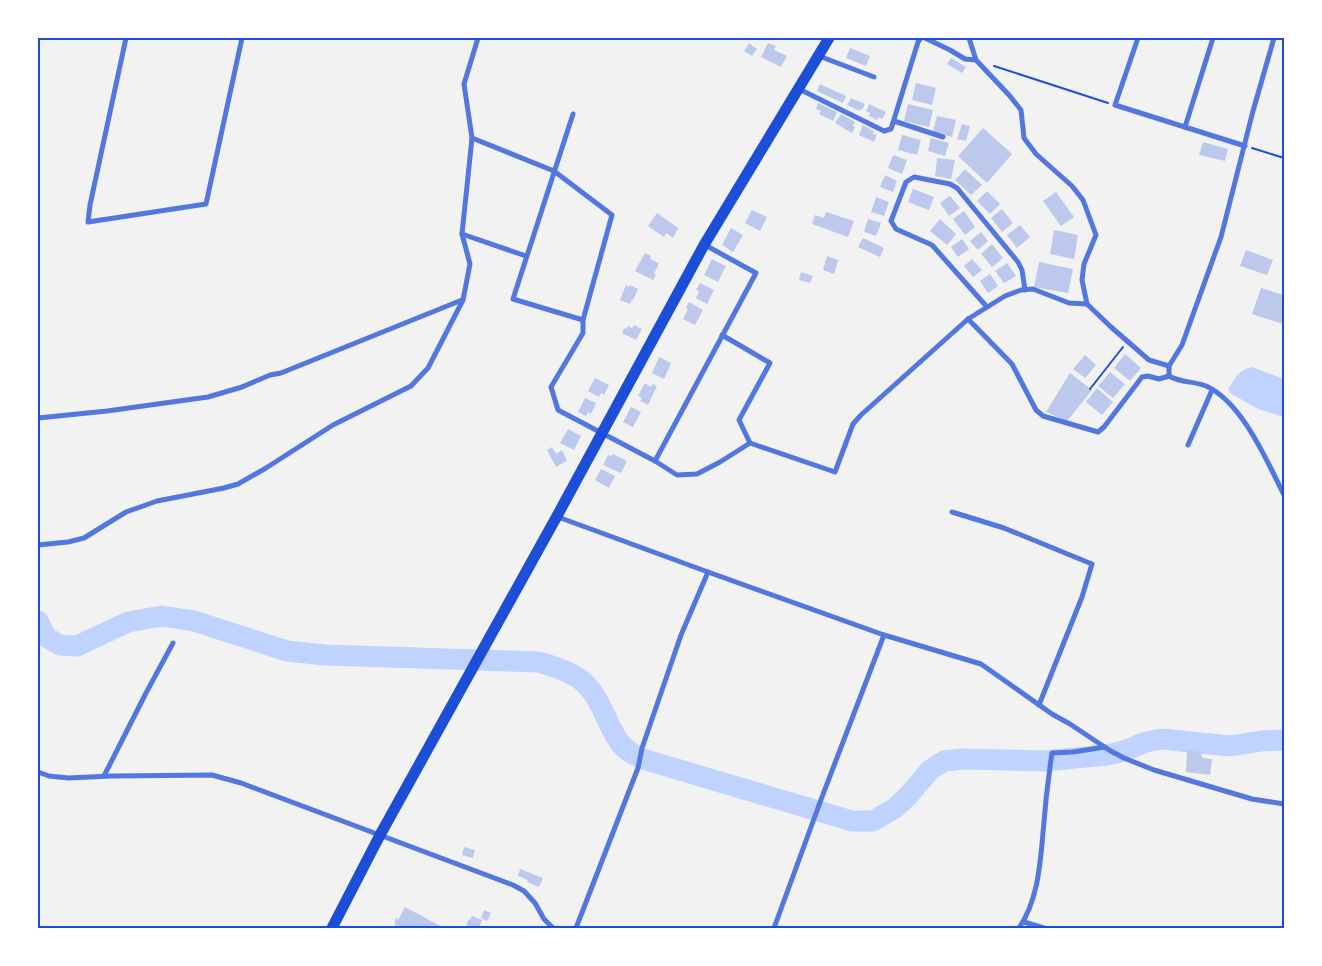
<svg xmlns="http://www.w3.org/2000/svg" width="1322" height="966" font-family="'PT Serif',serif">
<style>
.water{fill:#bfd3fe}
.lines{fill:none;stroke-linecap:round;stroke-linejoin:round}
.river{stroke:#bfd3fe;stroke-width:21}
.building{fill:#bdc9ec}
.path{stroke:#1d4ed8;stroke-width:2}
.minor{stroke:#5277de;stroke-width:5}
.trunk{stroke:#1d4ed8;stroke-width:11}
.neatline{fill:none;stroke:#1d4ed8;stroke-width:2}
</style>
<rect width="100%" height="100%" fill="#f2f2f2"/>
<!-- water -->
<path class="water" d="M1252 367 1284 379V417L1258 409 1230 393 1228 389C1235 379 1239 369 1252 367Z"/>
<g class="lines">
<!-- river -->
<path class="river" d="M38 621 46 637 60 645 77 646 128 622 162 616 194 621 287 651 325 655 538 662C553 666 569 671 581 680 601 696 606 724 620 743 627 752 636 756 646 760L852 821H873L895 808 908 796 930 770 944 761 963 759 1044 761 1107 755 1124 751 1146 742 1162 739 1230 746 1261 741 1284 740"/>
</g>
<!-- building -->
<g class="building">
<polygon points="749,43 757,49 752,56 744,51"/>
<polygon points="768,43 776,46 774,50 787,56 781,67 761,57"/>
<polygon points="850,48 870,56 866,66 846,58"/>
<polygon points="951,58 966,67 962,73 947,64"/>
<polygon points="916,83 936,88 932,105 912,100"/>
<polygon points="820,84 846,96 843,103 817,91"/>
<polygon points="851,98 865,104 862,110 860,109 860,111 847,105"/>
<polygon points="818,103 837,112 833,121 819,114 821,111 816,109"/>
<polygon points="869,104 886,112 882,119 878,117 877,120 869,116 870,113 866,111"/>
<polygon points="908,104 933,110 929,127 904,121"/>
<polygon points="841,114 855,122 853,126 855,127 852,133 835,123"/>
<polygon points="937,116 956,120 952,137 933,132"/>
<polygon points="962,124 970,126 966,141 957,139"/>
<polygon points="863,125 874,131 873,134 877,135 874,142 859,135"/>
<polygon points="983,128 1012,154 987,183 958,156"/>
<polygon points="902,135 921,140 917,155 898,150"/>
<polygon points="931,138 949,143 945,156 928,151"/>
<polygon points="1203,142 1228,149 1225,161 1199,155"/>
<polygon points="893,155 907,160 902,174 888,168"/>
<polygon points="937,158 955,160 951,179 935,176"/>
<polygon points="965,169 982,185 971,195 955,180"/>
<polygon points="885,175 897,181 893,192 880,187"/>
<polygon points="913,189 934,197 929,210 908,202"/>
<polygon points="987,191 1000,204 990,214 977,201"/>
<polygon points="1056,192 1074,217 1061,226 1043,201"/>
<polygon points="950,196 960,208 949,216 940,203"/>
<polygon points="876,197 889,202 884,216 871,212"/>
<polygon points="1002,209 1013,223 1002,232 991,218"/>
<polygon points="752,210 767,217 760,231 745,223"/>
<polygon points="964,211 975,227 965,235 953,219"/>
<polygon points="826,212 854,221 848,237 812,224 815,215 824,218"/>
<polygon points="657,213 678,228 673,238 666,233 664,237 648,226"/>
<polygon points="868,219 881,223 876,236 864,232"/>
<polygon points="940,219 956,234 947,245 930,231"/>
<polygon points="1020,225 1030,237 1017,248 1007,235"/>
<polygon points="731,228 743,235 733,252 722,245"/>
<polygon points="1054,230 1078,235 1074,259 1050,254"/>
<polygon points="981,232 988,241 978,250 970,241"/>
<polygon points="863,238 884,248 880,257 858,247"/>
<polygon points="962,239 969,249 958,257 951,247"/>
<polygon points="992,244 1003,258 992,267 981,254"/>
<polygon points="1246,250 1273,260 1267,275 1240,266"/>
<polygon points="645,253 651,256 650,259 659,263 654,274 656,275 653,280 635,271"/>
<polygon points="827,256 838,260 834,274 823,270"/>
<polygon points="712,259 726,266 718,282 704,275"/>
<polygon points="972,259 982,270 973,277 964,266"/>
<polygon points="1039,262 1073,269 1068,293 1034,287"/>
<polygon points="1007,263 1016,276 1004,283 995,271"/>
<polygon points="801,272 813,276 810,283 799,280"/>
<polygon points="990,274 998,286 988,293 980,281"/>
<polygon points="700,283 714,290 707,304 696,298 699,291 696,290"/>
<polygon points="626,285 629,287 630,285 638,289 633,300 632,300 630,304 620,300"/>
<polygon points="1261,288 1284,295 1284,319 1283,324 1252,314"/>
<polygon points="689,302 703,310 695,325 683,319 688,309 686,308"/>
<polygon points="634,325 642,329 636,340 622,333 624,328 626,329 628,326 632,328"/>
<polygon points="1125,354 1141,368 1130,381 1114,368"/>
<polygon points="1085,355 1096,365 1085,378 1073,369"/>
<polygon points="659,357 671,363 664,379 652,373"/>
<polygon points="1110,372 1125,384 1113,398 1098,386"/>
<polygon points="1070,373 1092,390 1067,421 1046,412"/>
<polygon points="595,378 609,385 604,395 601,393 599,397 588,391"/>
<polygon points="645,383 651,387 653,384 657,386 648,405 640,401 642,398 638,396"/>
<polygon points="1097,388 1113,402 1102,415 1086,402"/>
<polygon points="585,398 596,403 591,414 588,412 586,416 578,412"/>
<polygon points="631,407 641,412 633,427 623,422"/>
<polygon points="568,429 581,436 574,450 560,443"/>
<polygon points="552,447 556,454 562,450 567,461 556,467 547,450"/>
<polygon points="613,454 627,461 621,473 603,465 608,455 612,456"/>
<polygon points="601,469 615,476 609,488 595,480"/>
<polygon points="1187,750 1201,752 1202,758 1212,759 1210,775 1186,772"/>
<polygon points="464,847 475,850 473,858 462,855"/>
<polygon points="520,869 543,878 539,887 527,882 528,880 518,876"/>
<polygon points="405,907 444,928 393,928 396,924 394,923 396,918 398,920"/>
<polygon points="484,910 491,913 487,921 481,918"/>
<polygon points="472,916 482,920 479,928 469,928 469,926 466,925 469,919 470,920"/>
</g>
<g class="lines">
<!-- path -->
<g class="path">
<polyline points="994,66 1108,103"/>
<polyline points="1252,148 1284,158"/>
<polyline points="1090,389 1123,347"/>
</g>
<!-- minor -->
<g class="minor">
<polyline points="126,38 90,205 88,222 206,204 242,38"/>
<polyline points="925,38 950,50 965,59 976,60"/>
<polyline points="969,38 976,60 1009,95 1021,110 1024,138 1036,154 1072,186 1083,200 1096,235 1084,264 1082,280 1087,304 1111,327 1149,360 1169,366"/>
<polyline points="1138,38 1115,105 1245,146"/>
<path d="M1274 38 1253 111 1221 237 1182 345 1169 366V376C1181 383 1194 381 1206 386 1242 402 1267 461 1284 495"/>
<polyline points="819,56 874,77"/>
<polyline points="799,89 884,131 891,129 918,42 921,38"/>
<polyline points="573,114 513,299 583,320"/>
<polyline points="894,121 943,137"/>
<polyline points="1185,127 1213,38"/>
<polyline points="472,138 554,171 612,215 583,320 583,333 551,387 558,410 655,461 677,475 697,474 720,462 750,443 835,472 853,424 861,415 968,319 1005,296 1021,290 1033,289 1069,303 1087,304"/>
<polyline points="462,234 526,256"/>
<polyline points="987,307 932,245 896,229 891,221 906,182 914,177 950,184 957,188 1018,262 1022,270 1025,290"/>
<polyline points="968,319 1012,364 1036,410 1043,416 1098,432 1104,427 1142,377 1148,376 1159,379 1169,376"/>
<polyline points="722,335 770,363 739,420 750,443"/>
<polyline points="38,418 107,411 208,397 242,387 270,375 281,373 462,300"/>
<polyline points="1188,445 1212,390"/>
<polyline points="655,461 756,273 705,245"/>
<polyline points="952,512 1004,528 1092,564 1082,597 1039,705"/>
<polyline points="558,517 708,572 884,635 981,664 1052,714 1070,724 1109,750 1124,758 1154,770 1252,799 1284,804"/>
<polyline points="38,545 68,542 84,538 126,512 157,501 224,488 238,484 266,468 333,425 411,386 428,368 463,300 470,264 462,234 472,138 464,84 478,38"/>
<polyline points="38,772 49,776 68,778 111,776 212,775 241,783 513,885 524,891 535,903 544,919 553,928"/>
<polyline points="104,776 146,693 173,643"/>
<polyline points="1024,922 1044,928"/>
<polyline points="576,928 638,768 642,748 681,635 708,572"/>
<polyline points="774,928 822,797 884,635"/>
<path d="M1019 928C1038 900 1040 865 1043 833 1045 806 1048 779 1052 753L1073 752 1105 747"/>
</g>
<!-- trunk -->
<polyline class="trunk" points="332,928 380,835 557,516 704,245 829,38"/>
</g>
<!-- border -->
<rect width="1322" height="966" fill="none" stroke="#ffffff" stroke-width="78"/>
<rect x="39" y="39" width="1244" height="888" class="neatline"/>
</svg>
